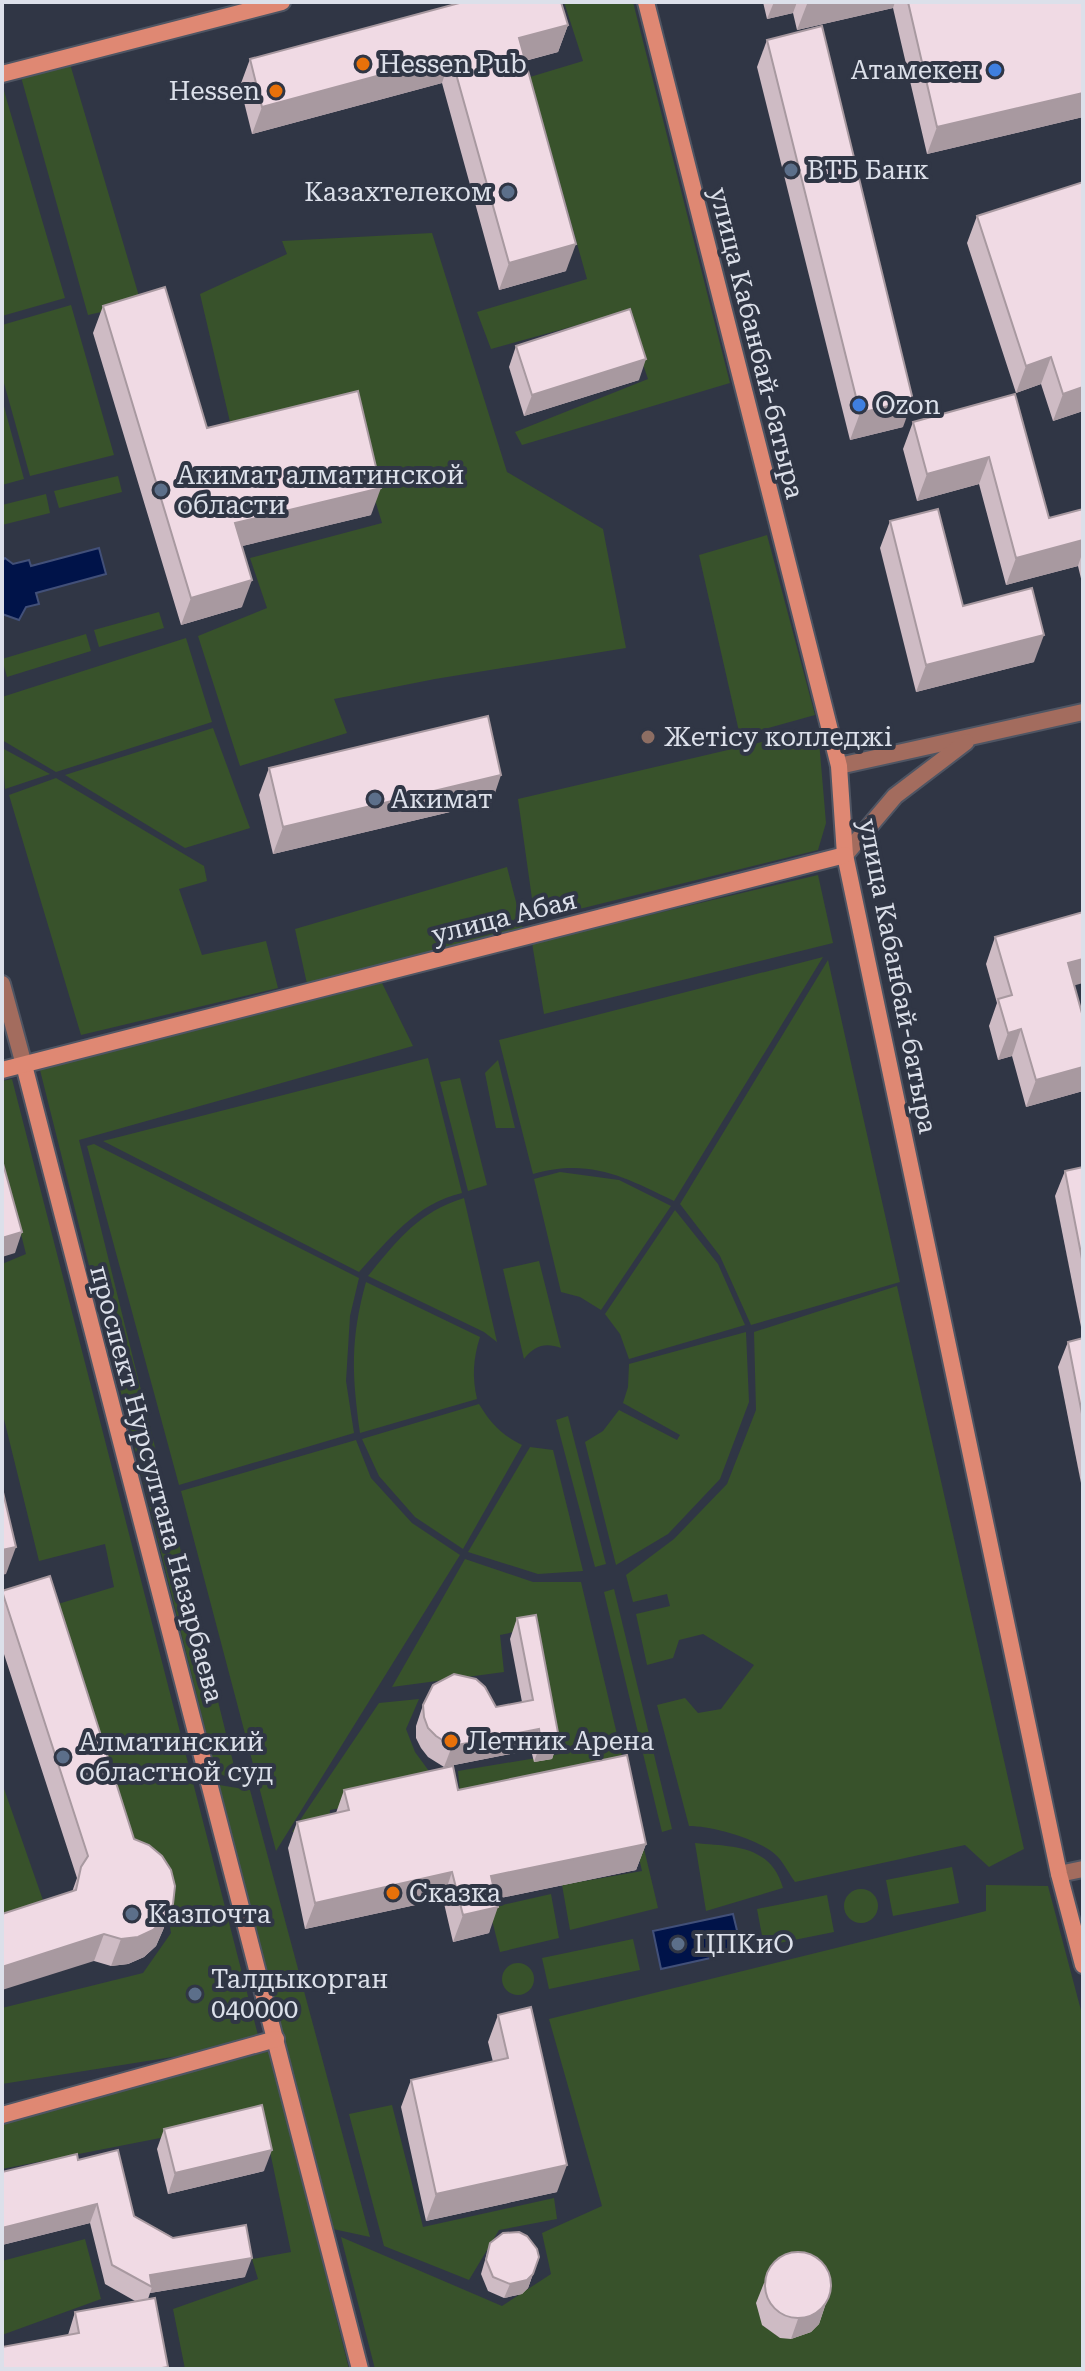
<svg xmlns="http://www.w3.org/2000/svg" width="1085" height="2371" font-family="'Roboto Serif',serif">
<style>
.green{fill:#38522b}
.water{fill:#001349;stroke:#425079;stroke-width:2}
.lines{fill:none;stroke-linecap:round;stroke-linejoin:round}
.pedestrian-casing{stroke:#4f5563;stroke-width:20}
.tertiary-casing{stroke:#4f5563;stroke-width:20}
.secondary-casing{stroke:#4f5563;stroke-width:20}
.pedestrian{stroke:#a36c5e;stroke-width:16}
.tertiary{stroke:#a36c5e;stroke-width:16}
.secondary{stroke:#df8873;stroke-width:16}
.wall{fill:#cebbc4}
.shaded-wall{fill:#a899a0}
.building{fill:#f0dae4;stroke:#a899a0;stroke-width:2}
.food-dot{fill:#e8710a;stroke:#303645;stroke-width:3}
.shop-dot{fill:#3f7fe0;stroke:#303645;stroke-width:3}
.service-dot{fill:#5c6f8a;stroke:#303645;stroke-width:3}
.education-dot{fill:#8d6e63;stroke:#303645;stroke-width:3}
.labels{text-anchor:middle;stroke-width:8;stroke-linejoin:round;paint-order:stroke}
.poi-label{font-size:26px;fill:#dce0ea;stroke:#303645;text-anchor:start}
.street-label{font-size:26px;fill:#dce0ea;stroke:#303645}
</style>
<rect width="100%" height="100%" fill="#303645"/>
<!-- green -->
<g class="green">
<polygon points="564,2 633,2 730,383 522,445 515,432 648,379 625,312 491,349 477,312 587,279 530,77 583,61"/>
<polygon points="70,64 141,303 88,315 21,77"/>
<polygon points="2,84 65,298 2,316"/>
<polygon points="432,233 507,472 603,529 626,648 435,679 334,699 347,733 240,766 198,636 267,608 250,558 382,523 347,408 234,439 200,294 287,254 282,241"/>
<polygon points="71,305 114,455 30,476 2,376 2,325"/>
<polygon points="2,399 24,479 2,485"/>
<polygon points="118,476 122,492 59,508 54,491"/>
<polygon points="46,494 50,513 2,525 2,505"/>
<polygon points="767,535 815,715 740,736 699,555"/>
<polygon points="159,612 164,628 99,647 94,630"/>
<polygon points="86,634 91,651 7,677 2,659"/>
<polygon points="186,638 212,722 56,772 2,740 2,697"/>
<polygon points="213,728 250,828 185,848 65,775"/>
<polygon points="818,729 826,823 818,850 535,920 518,799"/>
<polygon points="2,748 50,774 5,789"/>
<polygon points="56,778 204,866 207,881 179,889 202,955 266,941 278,988 81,1035 9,795"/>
<polygon points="507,867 523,929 307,984 295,929"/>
<polygon points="818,875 833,943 544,1014 532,943"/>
<path d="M823 957 674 1201C624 1177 590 1158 533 1174L499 1040Z"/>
<polygon points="828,960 900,1282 751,1325 720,1256 680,1204"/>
<polygon points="382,983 413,1046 79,1140 238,1782 216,1772 40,1070"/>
<path d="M428 1058 462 1193C417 1203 389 1239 359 1272L103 1141Z"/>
<polygon points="498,1060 515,1128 496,1128 485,1073"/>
<polygon points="460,1078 487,1185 468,1191 440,1082"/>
<polygon points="12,1079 260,2043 2,2084 2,2008 143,1973 171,1933 162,1875 134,1854 48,1607 114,1587 105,1544 39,1561 2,1411 2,1264 26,1254 2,1158 2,1081"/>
<polygon points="94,1144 359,1278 350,1316 346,1381 354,1433 179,1485 87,1146"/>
<polygon points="560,1172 619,1180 671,1206 601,1310 580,1297 561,1292 534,1179"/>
<path d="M464 1198 497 1342 484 1332 368 1276C397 1241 418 1212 464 1198Z"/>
<polygon points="675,1210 718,1264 745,1325 629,1359 620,1334 605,1314"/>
<path d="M539 1261 561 1348C545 1342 534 1346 524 1359L503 1269Z"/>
<path d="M366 1282 480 1337C473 1359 472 1377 477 1399L360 1433C352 1375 350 1340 366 1282Z"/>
<path d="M897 1286 1024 1849 989 1867 965 1845 795 1882C789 1874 784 1863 777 1856 760 1839 712 1826 689 1826L657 1705 685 1698 698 1713 721 1709 754 1665 703 1634 679 1640 673 1658 647 1665 636 1614 670 1606 667 1594 633 1602 626 1575 674 1539 727 1484 756 1410 754 1332Z"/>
<polygon points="746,1332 749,1402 720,1479 668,1534 616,1565 585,1442 603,1431 619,1410 677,1440 680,1435 623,1403 628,1387 629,1364"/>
<path d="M479 1404C491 1424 502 1435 522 1445L463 1549 415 1517 379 1476 362 1439Z"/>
<polygon points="568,1416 606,1564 595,1567 556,1420"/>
<polygon points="356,1440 371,1478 412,1523 460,1555 276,1851 181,1491"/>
<polygon points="530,1447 553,1450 583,1571 538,1574 468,1552"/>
<polygon points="465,1559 533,1582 581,1582 658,1908 570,1930 562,1885 642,1871 619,1771 461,1806 458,1771 560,1754 533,1628 500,1635 504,1672 392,1687"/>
<polygon points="614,1589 672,1829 662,1832 604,1592"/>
<polygon points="419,1699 406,1729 415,1752 442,1789 330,1810 328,1828 292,1832 379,1703"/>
<polygon points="2,1783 45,1906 2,1921"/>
<polygon points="219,1785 250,1790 370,2237 333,2229"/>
<path d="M695 1843C733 1847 770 1844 783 1888L706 1911Z"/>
<polygon points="952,1867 959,1903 893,1916 886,1880"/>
<polygon points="986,1885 1048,1886 1083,2018 1083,2369 375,2369 341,2237 502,2306 551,2274 542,2233 602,2206 549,2019 986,1911"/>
<circle cx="861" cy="1906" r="17"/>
<polygon points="551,1894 559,1938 500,1952 489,1908"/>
<polygon points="827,1895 834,1932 764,1946 757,1909"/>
<polygon points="633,1939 640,1970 549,1989 542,1958"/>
<circle cx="518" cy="1979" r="16"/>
<polygon points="270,2051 349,2369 185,2369 173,2309 258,2279 252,2259 291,2252 263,2118 2,2169 2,2123"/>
<polygon points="392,2105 423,2227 554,2198 557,2219 499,2230 469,2280 384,2246 349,2114"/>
<polygon points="85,2239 101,2299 2,2335 2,2261"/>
</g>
<!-- water -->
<g class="water">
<polygon points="99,548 106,574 36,593 39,604 26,607 19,620 2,614 2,561 5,558 13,564 29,560 31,566"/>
<polygon points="733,1914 742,1951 661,1969 653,1931"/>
</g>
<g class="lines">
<!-- pedestrian casing -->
<g class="pedestrian-casing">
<polyline id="pedestrian" points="2,984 24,1065"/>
</g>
<!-- tertiary casing -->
<g class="tertiary-casing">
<g id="tertiary">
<polyline points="839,766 1083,712"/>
<polyline points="845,855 895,796 966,742"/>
<polyline points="1059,1874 1083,1869"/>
</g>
</g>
<!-- secondary casing -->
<g class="secondary-casing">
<g id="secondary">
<polyline points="646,2 839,766 845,855 1059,1874 1083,1965"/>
<polyline points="2,74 282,2"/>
<polyline points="24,1065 360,2369"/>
<polyline points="2,1070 845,855"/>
<polyline points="2,2115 276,2039"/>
</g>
</g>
<!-- pedestrian -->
<use href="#pedestrian" class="pedestrian"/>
<!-- tertiary -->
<use href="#tertiary" class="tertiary"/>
<!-- secondary -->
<use href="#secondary" class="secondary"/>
</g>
<!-- wall -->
<g class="wall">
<polygon points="763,2 1083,2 1083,117 927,154 893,8 797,30 793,13 767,19"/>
<polygon points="568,25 558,52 525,61 566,271 499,290 442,83 252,134 240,86 250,59"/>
<polygon points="767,40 903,427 850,440 757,67"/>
<polygon points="1083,182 1083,411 1053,421 1041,384 1016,393 967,243 977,216"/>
<polygon points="103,306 207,428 371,515 242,546 242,607 181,625 93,333"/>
<polygon points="516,346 639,380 524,416 509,367"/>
<polygon points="1015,394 1049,518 1083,509 1083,587 1078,566 1006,585 979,484 917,501 903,449 913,422"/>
<polygon points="890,521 963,606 1034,662 916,692 880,548"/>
<polygon points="269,768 492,802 273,854 259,795"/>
<polygon points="995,937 1074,986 1083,1017 1083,1091 1026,1107 1012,1056 998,1060 989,1026 997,1003 986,964"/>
<polygon points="1083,1167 1083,1337 1055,1196 1065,1171"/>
<polygon points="1083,1338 1083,1493 1058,1367 1068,1342"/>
<polygon points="2,1591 134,1839 173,1904 163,1930 156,1946 144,1957 128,1964 111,1966 94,1961 72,1892 77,1878 2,1648"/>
<polygon points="517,1618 559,1738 552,1759 534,1762 531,1750 444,1767 428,1757 421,1748 416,1738 416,1726 423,1705 496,1707 522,1702 510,1639"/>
<polygon points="344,1790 458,1790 646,1844 636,1870 496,1899 489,1933 453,1942 443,1899 305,1929 288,1848 297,1822 336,1813"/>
<polygon points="498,2015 557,2192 426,2221 401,2107 411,2080 493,2062 488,2042"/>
<polygon points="164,2129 264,2171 168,2194 157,2149"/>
<polygon points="78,2160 134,2216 245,2277 150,2293 148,2299 168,2367 167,2369 2,2369 68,2335 75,2312 135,2301 105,2284 90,2223 2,2245 2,2172"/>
<polygon points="490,2243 533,2274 528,2288 522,2294 504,2298 488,2291 481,2274"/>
<polygon points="764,2283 826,2303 819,2324 811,2332 791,2339 780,2338 762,2325 756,2303"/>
</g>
<!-- shaded-wall -->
<g class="shaded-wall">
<polygon points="774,2 797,2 793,13 767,19"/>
<polygon points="814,2 895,2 893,8 797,30 807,4"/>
<polygon points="568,25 558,52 509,65 519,38"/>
<polygon points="451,56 442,83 252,134 262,107"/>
<polygon points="1083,93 1083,117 927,154 937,127"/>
<polygon points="576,244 566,271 499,290 509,263"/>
<polygon points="1051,357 1041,384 1016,393 1026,366"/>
<polygon points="646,359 639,380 524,416 532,395"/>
<polygon points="1083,387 1083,411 1053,421 1063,394"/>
<polygon points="913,400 903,427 850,440 860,413"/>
<polygon points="989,457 979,484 917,501 927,474"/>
<polygon points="381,488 371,515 226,550 235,523"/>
<polygon points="1083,540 1083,551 1078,566 1006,585 1016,558"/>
<polygon points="252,580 242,607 181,625 191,598"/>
<polygon points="1044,635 1034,662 916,692 926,665"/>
<polygon points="501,775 492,802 273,854 283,827"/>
<polygon points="1083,959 1083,983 1058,990 1068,963"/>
<polygon points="1021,1029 1012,1056 998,1060 1008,1033"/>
<polygon points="1083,1067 1083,1091 1026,1107 1036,1080"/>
<polygon points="22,1232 15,1253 2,1257 2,1238"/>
<polygon points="16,1547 6,1574 2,1575 2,1550"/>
<polygon points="539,1729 531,1750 444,1767 452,1746"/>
<polygon points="559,1738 552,1759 534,1762 541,1742"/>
<polygon points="646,1844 636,1870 481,1902 491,1876"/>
<polygon points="452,1872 443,1899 305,1929 315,1903"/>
<polygon points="173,1904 163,1930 156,1946 144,1957 128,1964 111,1966 121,1939"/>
<polygon points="498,1907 489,1933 453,1942 463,1915"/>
<polygon points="104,1934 94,1961 2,1990 2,1967"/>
<polygon points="272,2150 264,2171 168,2194 175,2173"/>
<polygon points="567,2165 557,2192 426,2221 436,2194"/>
<polygon points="97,2204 90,2223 2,2245 2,2228"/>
<polygon points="252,2258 245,2277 150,2293 152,2287 150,2275"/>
<polygon points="533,2274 528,2288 522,2294 504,2298 510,2284"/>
<polygon points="826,2303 819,2324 811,2332 791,2339 798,2319"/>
</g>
<!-- building -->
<g class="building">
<polygon points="463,2 561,2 568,25 519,38 576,244 509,263 451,56 262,107 250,59"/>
<polygon points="908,2 1083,2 1083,93 937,127"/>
<polygon points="822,26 913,400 860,413 767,40"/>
<polygon points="1083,182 1083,387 1063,394 1051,357 1026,366 977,216"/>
<polygon points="165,287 207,428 358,391 381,488 235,523 252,580 191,598 103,306"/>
<polygon points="630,309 646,359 532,395 516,346"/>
<polygon points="1015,394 1049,518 1083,509 1083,540 1016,558 989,457 927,474 913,422"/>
<polygon points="938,509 963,606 1032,588 1044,635 926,665 890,521"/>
<polygon points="488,716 501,775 283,827 269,768"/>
<polygon points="1083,912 1083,959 1068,963 1083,1017 1083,1067 1036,1080 1021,1029 1008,1033 998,999 1012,995 995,937"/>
<polygon points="2,1160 22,1232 2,1238"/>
<polygon points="1083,1167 1083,1264 1065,1171"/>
<polygon points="1083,1338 1083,1419 1068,1342"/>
<polygon points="2,1488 16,1547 2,1550"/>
<polygon points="50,1576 134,1839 149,1845 162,1856 171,1870 175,1886 173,1904 165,1919 153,1930 138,1937 121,1939 104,1934 2,1967 2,1914 76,1890 81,1867 88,1856 2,1591"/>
<polygon points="536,1615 559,1738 541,1742 539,1729 452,1746 436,1736 428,1728 424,1717 423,1705 433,1685 454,1674 476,1679 485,1687 496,1707 533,1700 517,1618"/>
<polygon points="627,1755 646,1844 491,1876 498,1907 463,1915 452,1872 315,1903 297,1822 349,1810 344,1790 453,1766 458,1790"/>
<polygon points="531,2007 567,2165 436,2194 411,2080 508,2058 498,2015"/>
<polygon points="262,2105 272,2150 175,2173 164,2129"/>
<polygon points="118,2150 134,2216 173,2238 246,2225 252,2258 150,2275 152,2287 112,2265 97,2204 2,2228 2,2172 77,2154 78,2160"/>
<polygon points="519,2232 527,2236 537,2249 539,2257 533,2274 527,2280 510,2284 493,2277 486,2260 490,2243 503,2233"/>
<circle cx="798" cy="2285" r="33"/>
<polygon points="155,2298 168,2367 156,2369 2,2369 2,2347 79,2333 75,2312"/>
</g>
<!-- markers -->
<g class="food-dot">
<circle cx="363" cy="64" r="8"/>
<circle cx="276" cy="91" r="8"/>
<circle cx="451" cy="1741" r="8"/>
<circle cx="393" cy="1893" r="8"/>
</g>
<g class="shop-dot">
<circle cx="995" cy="70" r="8"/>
<circle cx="859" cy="405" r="8"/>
</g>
<g class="service-dot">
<circle cx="791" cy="170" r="8"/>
<circle cx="508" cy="192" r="8"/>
<circle cx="161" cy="490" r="8"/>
<circle cx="375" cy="799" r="8"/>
<circle cx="63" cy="1757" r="8"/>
<circle cx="132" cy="1914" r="8"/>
<circle cx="678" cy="1944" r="8"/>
<circle cx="195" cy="1994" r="8"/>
</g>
<circle class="education-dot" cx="648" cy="737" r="8"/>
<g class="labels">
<!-- poi labels -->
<g class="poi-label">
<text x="379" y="73">Hessen Pub</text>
<text x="979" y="79" text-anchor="end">Атамекен</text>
<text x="260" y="100" text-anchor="end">Hessen</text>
<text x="807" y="179">ВТБ Банк</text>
<text x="492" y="201" text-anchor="end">Казахтелеком</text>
<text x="875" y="414">Ozon</text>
<text x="177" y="484">Акимат алматинской<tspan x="177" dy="30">области</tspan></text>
<text x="664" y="746">Жетісу колледжі</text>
<text x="391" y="808">Акимат</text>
<text x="467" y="1750">Летник Арена</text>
<text x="79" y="1751">Алматинский<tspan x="79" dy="30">областной суд</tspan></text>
<text x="409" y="1902">Сказка</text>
<text x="148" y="1923">Казпочта</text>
<text x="694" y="1953">ЦПКиО</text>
<text x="211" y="1988">Талдыкорган<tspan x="211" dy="30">040000</tspan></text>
</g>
<!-- street labels -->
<g class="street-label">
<text transform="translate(757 343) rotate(76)" y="9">улица Кабанбай-батыра</text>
<text transform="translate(504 917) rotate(-14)" y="9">улица Абая</text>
<text transform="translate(898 976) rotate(79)" y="9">улица Кабанбай-батыра</text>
<text transform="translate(157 1484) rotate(75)" y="9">проспект Нурсултана Назарбаева</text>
</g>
</g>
<!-- border -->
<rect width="1085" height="2371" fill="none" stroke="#dce0ea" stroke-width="8"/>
</svg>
